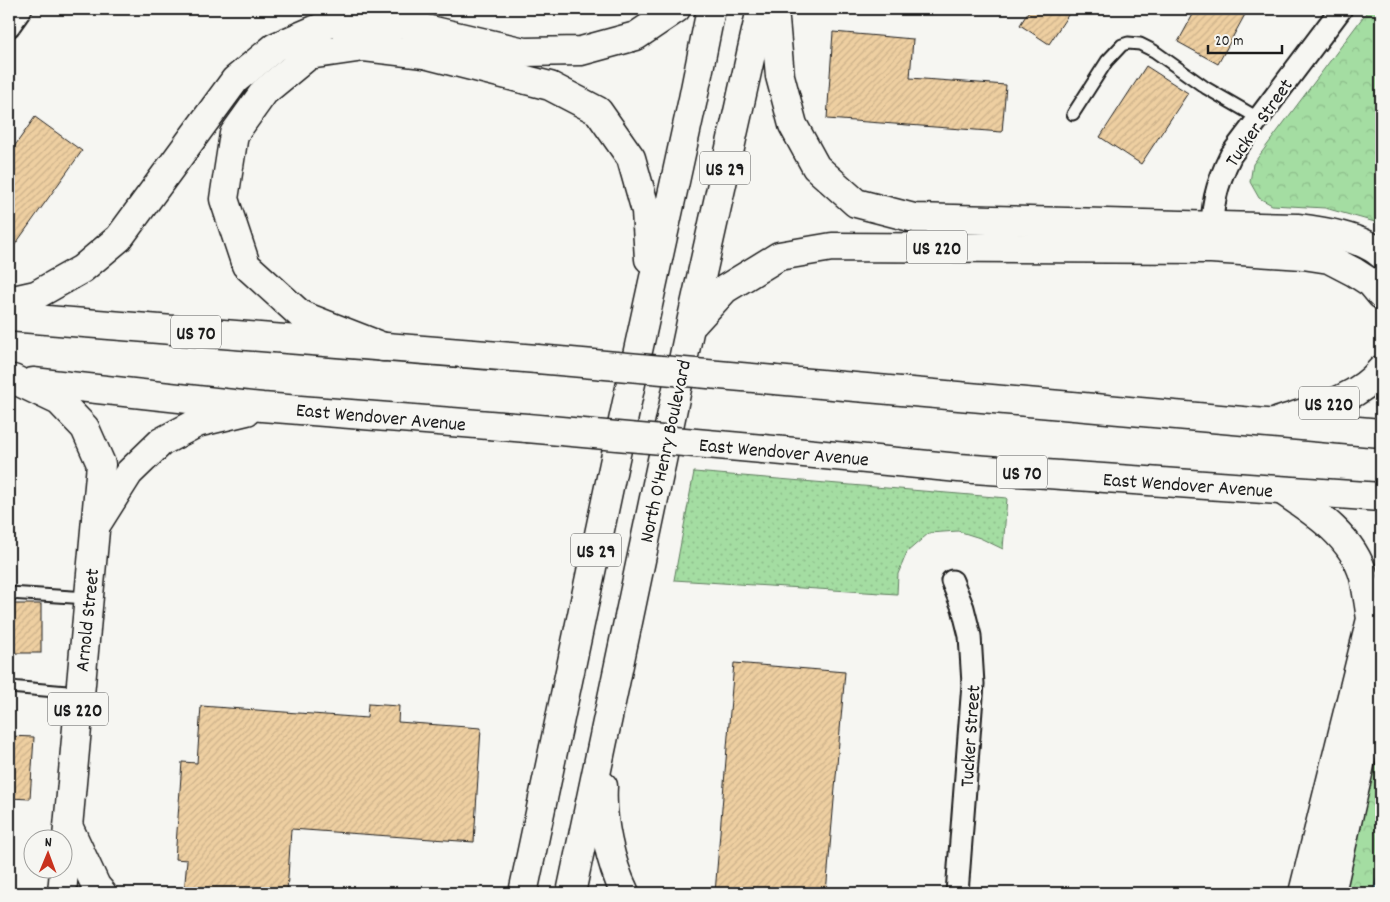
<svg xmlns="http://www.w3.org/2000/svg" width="1390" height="902" font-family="Dekko,sans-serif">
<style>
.grass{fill:url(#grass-dots);stroke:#607c5f}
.forest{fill:url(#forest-crowns);stroke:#607c5f}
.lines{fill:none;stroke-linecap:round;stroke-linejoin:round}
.stream{stroke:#61899b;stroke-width:8}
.building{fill:url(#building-hatch);stroke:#1c1c1c}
.lane-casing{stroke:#1c1c1c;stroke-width:15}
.street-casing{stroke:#1c1c1c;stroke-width:25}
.highway-casing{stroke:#1c1c1c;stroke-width:31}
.lane{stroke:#f6f6f2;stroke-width:11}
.street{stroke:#f6f6f2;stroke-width:21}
.highway{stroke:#f6f6f2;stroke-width:28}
.highway-bridge-casing{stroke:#1c1c1c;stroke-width:31;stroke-linecap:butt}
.highway-bridge{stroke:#f6f6f2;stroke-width:28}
.labels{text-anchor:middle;stroke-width:4.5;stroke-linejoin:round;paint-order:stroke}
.shield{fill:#f6f6f2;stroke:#5d5d5c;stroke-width:1}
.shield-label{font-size:19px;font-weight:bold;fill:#1c1c1c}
.street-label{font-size:20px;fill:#1c1c1c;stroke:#f6f6f2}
</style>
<defs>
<pattern id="grass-dots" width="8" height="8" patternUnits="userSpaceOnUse" patternTransform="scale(1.25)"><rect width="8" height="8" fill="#a4dda2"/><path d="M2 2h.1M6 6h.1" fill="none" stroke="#8dbd8b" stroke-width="1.8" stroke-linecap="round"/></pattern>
<pattern id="forest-crowns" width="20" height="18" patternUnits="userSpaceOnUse" patternTransform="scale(1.25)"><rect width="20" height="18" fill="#a4dda2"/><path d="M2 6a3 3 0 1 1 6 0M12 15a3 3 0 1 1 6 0" fill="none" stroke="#8dbd8b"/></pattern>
<pattern id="building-hatch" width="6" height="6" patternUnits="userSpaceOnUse" patternTransform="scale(1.25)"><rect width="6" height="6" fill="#eecfa1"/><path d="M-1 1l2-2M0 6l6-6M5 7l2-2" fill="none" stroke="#ccb18a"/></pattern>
</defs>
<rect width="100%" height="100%" fill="#f6f6f2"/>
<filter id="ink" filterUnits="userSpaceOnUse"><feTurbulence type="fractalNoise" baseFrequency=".02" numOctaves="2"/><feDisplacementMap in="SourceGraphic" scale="10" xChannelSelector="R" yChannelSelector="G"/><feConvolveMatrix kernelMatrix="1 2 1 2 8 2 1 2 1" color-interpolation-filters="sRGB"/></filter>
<g filter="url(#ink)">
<!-- grass -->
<polygon class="grass" points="694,472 1007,498 1003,549 980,538 958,531 929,533 907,552 898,574 897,594 674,580"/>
<!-- forest -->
<g class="forest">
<polygon points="1369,9 1381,9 1381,227 1375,222 1325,208 1272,205 1259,198 1250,182 1253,164"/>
<polygon points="1381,736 1381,893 1345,893"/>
</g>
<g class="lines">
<!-- stream -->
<polyline class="stream" points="1376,893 1381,875"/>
</g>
<!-- building -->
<g class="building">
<polygon points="1030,9 1072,9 1049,44 1020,25"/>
<polygon points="1196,9 1248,9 1218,64 1178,42"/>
<polygon points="833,32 913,39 910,78 1006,85 1002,132 827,119"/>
<polygon points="1146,66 1188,93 1141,164 1100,137"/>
<polygon points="35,117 82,151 9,253 9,154"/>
<rect x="9" y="604" width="32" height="49"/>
<polygon points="734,663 845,672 826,893 715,893"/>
<polygon points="368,704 399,706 398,722 481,728 474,842 291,829 287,893 184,893 187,860 175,859 182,762 197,763 201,706 367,718"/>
<polygon points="9,736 34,737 30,799 9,798"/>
</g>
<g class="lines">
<!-- lane casing -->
<g class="lane-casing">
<g id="lane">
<polyline points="1073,114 1107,61 1122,45 1128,43 1140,44 1154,51 1206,88 1258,118"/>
<polyline points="9,593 88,598"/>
<polyline points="9,687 79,693"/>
</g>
</g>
<!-- street casing -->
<g class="street-casing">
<g id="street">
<polyline points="9,26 21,9"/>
<path d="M1211 242C1212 206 1215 187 1231 155L1341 9"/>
<polyline points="952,581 963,608 970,636 973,684 957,893"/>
</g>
</g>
<!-- highway casing -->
<g class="highway-casing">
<g id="highway">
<path d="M774 9 780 76 793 125 816 167 856 203 914 218 1297 228C1322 231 1362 237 1381 254"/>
<polyline points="9,301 36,295 82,269 119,238 235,80 275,47 331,23 400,23 524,52 581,51 636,36 676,9"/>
<polyline points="9,317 537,359"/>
<polyline points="691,326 725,289 779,256 832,247 1211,249 1303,255 1329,259 1354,272 1371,283 1381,295"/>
<polyline points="383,347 301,315 246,265 224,199 234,134 264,92 309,55 364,47 424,54 550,86 598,111 631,158 646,211 649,259"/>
<polyline points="13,379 59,401 85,428 101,464 62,893"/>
<polyline points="775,380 1381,433"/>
<polyline points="33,382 262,407 527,428"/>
<path d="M1279 421C1314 409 1357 400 1381 370"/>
<polyline points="763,449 959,468 1381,497"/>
<path d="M1283 491C1316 513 1353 537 1364 577 1367 591 1369 605 1371 619L1303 893"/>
<polyline points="98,522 129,473 161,442 197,423 247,411"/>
<path d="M603 786C601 820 610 863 625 893"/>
<polyline points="69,828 96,886 102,893"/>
<polyline points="523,893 634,369 693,99 711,9"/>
<polyline points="571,893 690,327 761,9"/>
<polyline points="1331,893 1381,672"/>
</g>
</g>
<!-- lane -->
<use href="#lane" class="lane"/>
<!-- street -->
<use href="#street" class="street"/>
<!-- highway -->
<use href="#highway" class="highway"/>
<!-- highway-bridge casing -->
<g class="highway-bridge-casing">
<g id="highway-bridge">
<polyline points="537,359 775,380"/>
<polyline points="527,428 763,449"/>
</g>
</g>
<!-- highway-bridge -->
<use href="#highway-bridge" class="highway-bridge"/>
</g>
</g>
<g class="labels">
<!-- shield labels -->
<g class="shield">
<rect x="700" y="151.5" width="50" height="33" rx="4"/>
<rect x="907" y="230.5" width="60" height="33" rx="4"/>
<rect x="171" y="315.5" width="50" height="33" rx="4"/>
<rect x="1299" y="386.5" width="60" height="33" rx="4"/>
<rect x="997" y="455.5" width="50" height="33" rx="4"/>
<rect x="571" y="533.5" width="50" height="33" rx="4"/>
<rect x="48" y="692.5" width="60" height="33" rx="4"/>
</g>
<g class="shield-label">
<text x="725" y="175">US 29</text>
<text x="937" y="254">US 220</text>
<text x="196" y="339">US 70</text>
<text x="1329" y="410">US 220</text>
<text x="1022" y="479">US 70</text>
<text x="596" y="557">US 29</text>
<text x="78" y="716">US 220</text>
</g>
<!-- street labels -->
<g class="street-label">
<text transform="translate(1258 122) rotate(-55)" y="7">Tucker Street</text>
<text transform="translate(381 416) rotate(5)" y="7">East Wendover Avenue</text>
<text transform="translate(664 451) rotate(-78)" y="7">North O'Henry Boulevard</text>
<text transform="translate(784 451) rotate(5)" y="7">East Wendover Avenue</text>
<text transform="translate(1188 484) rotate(4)" y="7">East Wendover Avenue</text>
<text transform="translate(86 620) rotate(-84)" y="7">Arnold Street</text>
<text transform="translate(969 736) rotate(-86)" y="7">Tucker Street</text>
</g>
</g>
<!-- margin -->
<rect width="1390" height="902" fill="none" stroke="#f6f6f2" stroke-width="30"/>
<rect x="15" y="15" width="1360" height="872" fill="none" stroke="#1c1c1c" stroke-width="2" filter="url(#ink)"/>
<!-- north arrow -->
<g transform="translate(48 854) rotate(1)"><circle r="24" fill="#f6f6f2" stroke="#9f9f9c"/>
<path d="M0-4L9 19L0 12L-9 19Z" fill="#c8321e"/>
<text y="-8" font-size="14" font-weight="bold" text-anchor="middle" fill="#1c1c1c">N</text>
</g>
<!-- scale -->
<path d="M1208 45v8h74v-8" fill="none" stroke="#1c1c1c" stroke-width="2.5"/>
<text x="1215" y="45" font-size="15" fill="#1c1c1c" stroke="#f6f6f2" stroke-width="4" paint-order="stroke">20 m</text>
</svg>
